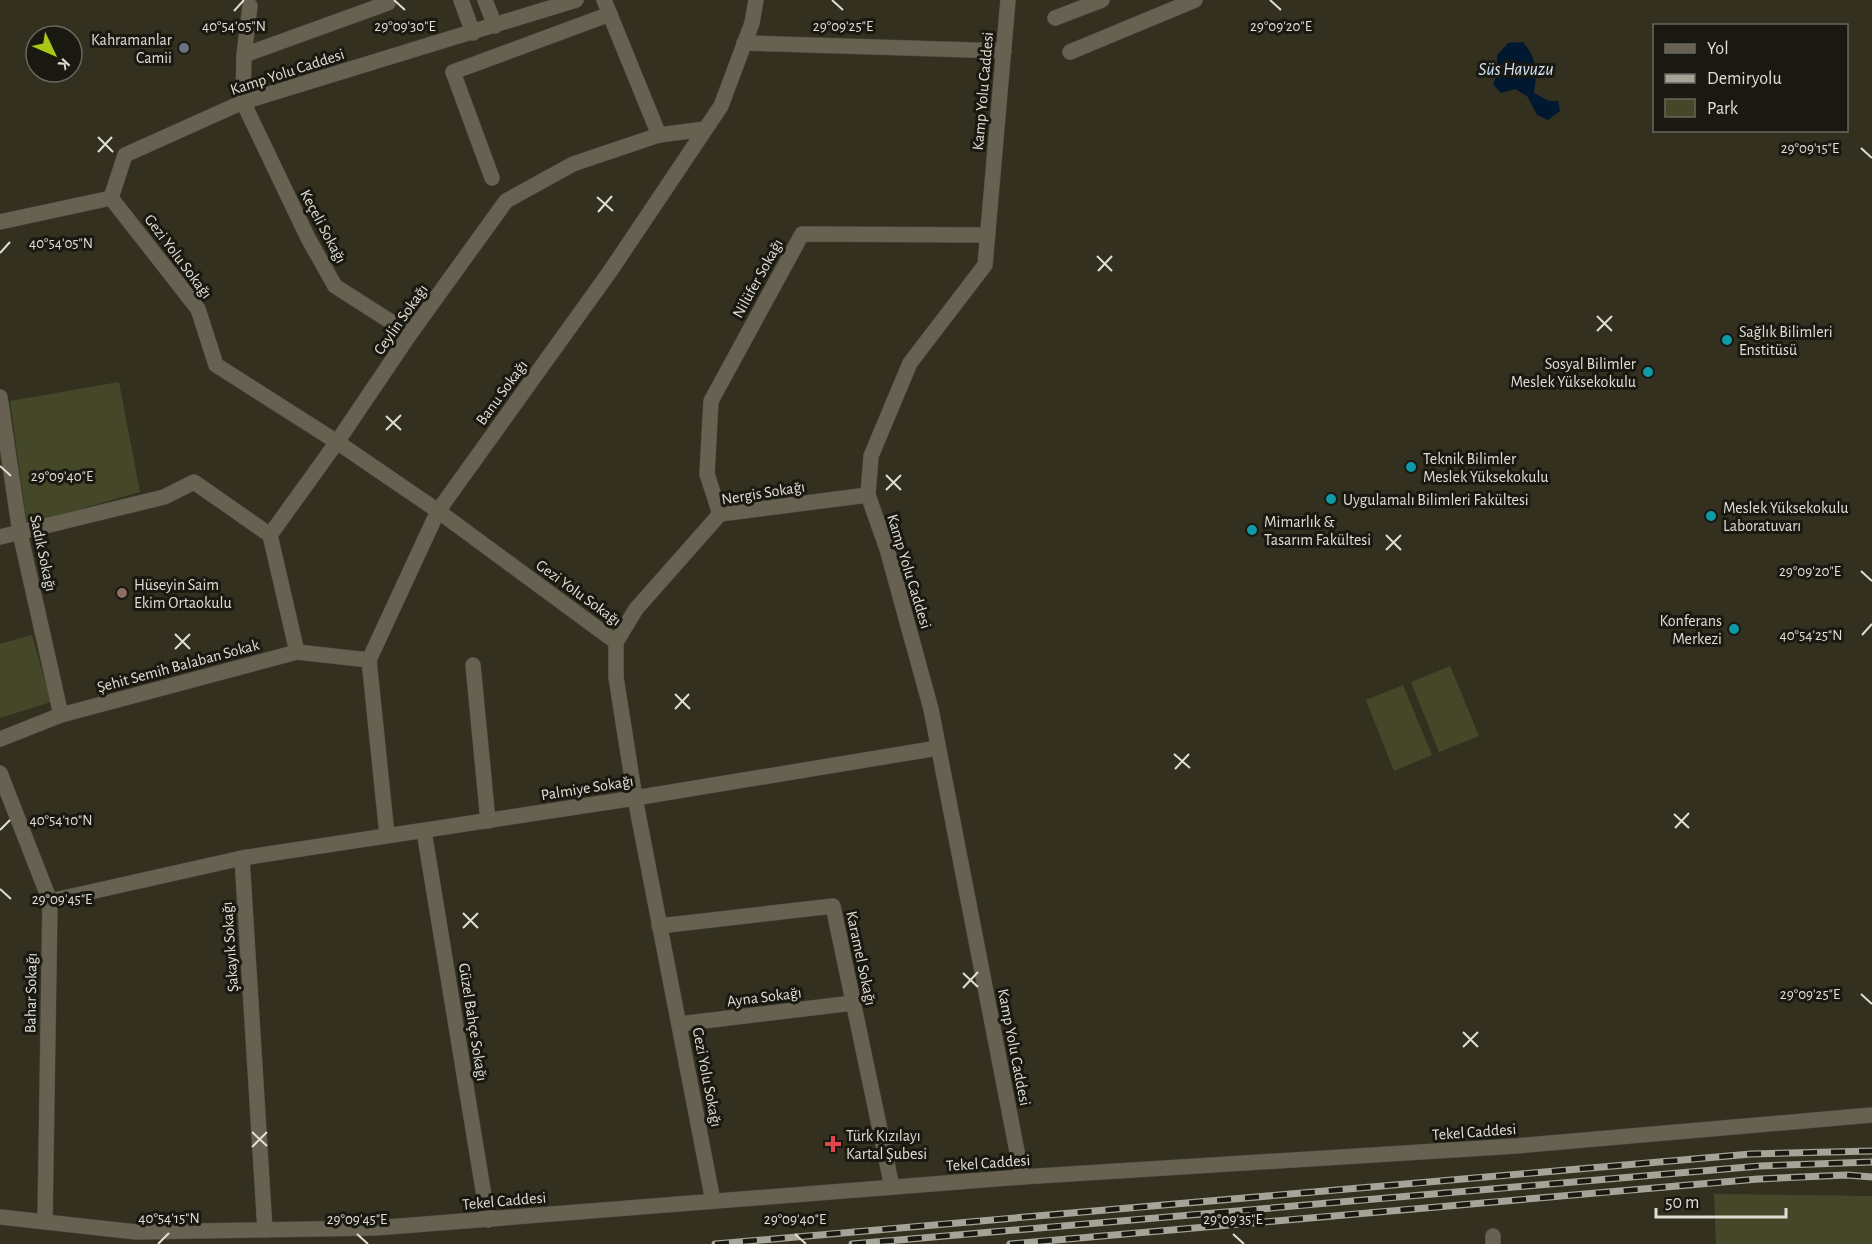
<svg xmlns="http://www.w3.org/2000/svg" width="1872" height="1244" font-family="'Alegreya Sans',sans-serif">
<style>
.green{fill:#444829}
.water{fill:#001830}
.lines{fill:none;stroke-linecap:round;stroke-linejoin:round}
.minor-casing{stroke:#4e4b3e;stroke-width:16}
.minor{stroke:#666150;stroke-width:15}
.rail-casing{stroke:#a6a397;stroke-width:7}
.rail{stroke:#191811;stroke-width:4.5;stroke-dasharray:14;stroke-linecap:butt}
.ticks{fill:none;stroke:#e0ded4;stroke-width:2}
.worship-dot{fill:#6b7280;stroke:#191811;stroke-width:2}
.culture-dot{fill:#0f9aa8;stroke:#191811;stroke-width:2}
.education-dot{fill:#8d6e63;stroke:#191811;stroke-width:2}
.health-dot{fill:#e0444e;stroke:#191811;stroke-width:2}
.labels{text-anchor:middle;stroke-width:6;stroke-linejoin:round;paint-order:stroke}
.poi-label{font-size:16px;fill:#e0ded4;stroke:#191811;text-anchor:start}
.street-label{font-size:16px;fill:#e0ded4;stroke:#191811}
.water-label{font-size:18px;font-style:italic;fill:#d0e5f9;stroke:#191811}
.ticks-label{font-size:15px;text-anchor:middle;fill:#e0ded4;stroke:#191811;stroke-width:6;stroke-linejoin:round;paint-order:stroke}
</style>
<rect width="100%" height="100%" fill="#343020"/>
<!-- green -->
<g class="green">
<polygon points="119,382 140,492 27,524 10,401"/>
<polygon points="32,635 51,702 0,718 0,644"/>
<polygon points="1450,666 1479,736 1439,752 1411,682"/>
<polygon points="1403,685 1432,755 1394,771 1366,700"/>
<polygon points="1714,1194 1872,1196 1872,1244 1716,1244"/>
</g>
<!-- water -->
<path class="water" d="M1523 42C1538 61 1537 70 1534 93L1549 101H1558L1560 111 1548 120 1537 115 1527 96 1515 89 1501 93 1493 84 1497 75V55L1508 43Z"/>
<g class="lines">
<!-- minor casing -->
<g class="minor-casing">
<g id="minor">
<polyline points="461,0 473,33"/>
<polyline points="485,0 495,26"/>
<polyline points="604,0 659,135"/>
<polyline points="1008,0 985,265 910,363 871,456 868,495 887,549 931,709 1022,1177"/>
<polyline points="250,6 244,55 243,102 308,238 335,286 410,334"/>
<polyline points="1055,18 1102,0"/>
<polyline points="744,43 1004,51"/>
<polyline points="1070,52 1195,0"/>
<polyline points="244,55 388,3"/>
<polyline points="492,178 453,72 610,14"/>
<polyline points="111,198 198,309 216,365 337,442 438,511 616,642 616,677 635,798 713,1201"/>
<polyline points="111,198 125,155 243,102 576,0"/>
<polyline points="0,222 111,198"/>
<polyline points="0,397 20,533 61,715"/>
<polyline points="720,514 707,474 711,401 802,234 988,235"/>
<polyline points="0,537 164,497 194,482 270,535"/>
<polyline points="616,642 636,609 720,514 868,495"/>
<polyline points="297,652 270,535 337,442 410,334 506,201 573,164 659,135 705,129"/>
<polyline points="473,665 488,821"/>
<polyline points="0,739 61,715 297,652 369,660"/>
<polyline points="0,773 50,901 45,1222"/>
<polyline points="424,831 488,1220"/>
<polyline points="387,835 369,660 438,511 611,270 721,106 752,23 756,0"/>
<polyline points="242,858 635,798 938,748"/>
<polyline points="50,901 242,858 265,1230"/>
<polyline points="659,926 833,906 892,1187"/>
<polyline points="679,1024 853,1003"/>
<polyline points="0,1217 136,1232 375,1228 1022,1177 1516,1146 1872,1115"/>
<polyline points="1493,1236 1493,1244"/>
</g>
</g>
<!-- minor -->
<use href="#minor" class="minor"/>
<!-- rail casing -->
<g class="rail-casing">
<g id="rail">
<polyline points="715,1244 1751,1154 1872,1151"/>
<polyline points="852,1244 1760,1166 1872,1162"/>
<polyline points="1010,1244 1758,1179 1847,1175 1872,1177"/>
</g>
</g>
<!-- rail -->
<use href="#rail" class="rail"/>
</g>
<!-- ticks -->
<path class="ticks" d="M394 0 405 10M832 0 843 10M1270 0 1281 10M234 11 244 0M98 137 113 152M1861 148 1872 158M98 152 112 137M597 197 613 211M598 212 612 196M0 253 10 242M1097 256 1112 271M1098 271 1112 256M1597 316 1612 331M1597 331 1612 316M386 416 401 430M386 430 401 415M0 466 11 476M886 475 901 490M886 490 901 475M1386 535 1401 550M1386 550 1401 535M1861 571 1872 581M175 634 190 649M1862 635 1872 624M175 649 190 634M675 694 690 709M675 709 689 694M1174 754 1190 768M1175 769 1189 754M1674 814 1689 828M1675 828 1689 813M0 830 10 820M0 889 11 899M463 913 478 928M463 928 478 913M963 973 978 987M963 988 978 972M1861 994 1872 1004M1463 1032 1478 1047M1463 1047 1478 1032M252 1132 267 1146M252 1147 267 1132M357 1234 368 1244M795 1234 806 1244M1233 1234 1244 1244M158 1244 169 1233"/>
<!-- markers -->
<circle class="worship-dot" cx="184" cy="48" r="6"/>
<g class="culture-dot">
<circle cx="1727" cy="340" r="6"/>
<circle cx="1648" cy="372" r="6"/>
<circle cx="1411" cy="467" r="6"/>
<circle cx="1331" cy="499" r="6"/>
<circle cx="1711" cy="516" r="6"/>
<circle cx="1252" cy="530" r="6"/>
<circle cx="1734" cy="629" r="6"/>
</g>
<circle class="education-dot" cx="122" cy="593" r="6"/>
<path class="health-dot" d="M830 1135h6v6h6v6h-6v6h-6v-6h-6v-6h6z"/>
<g class="labels">
<!-- poi labels -->
<g class="poi-label">
<text x="172" y="45" text-anchor="end">Kahramanlar<tspan x="172" dy="18">Camii</tspan></text>
<text x="1739" y="337">Sağlık Bilimleri<tspan x="1739" dy="18">Enstitüsü</tspan></text>
<text x="1636" y="369" text-anchor="end">Sosyal Bilimler<tspan x="1636" dy="18">Meslek Yüksekokulu</tspan></text>
<text x="1423" y="464">Teknik Bilimler<tspan x="1423" dy="18">Meslek Yüksekokulu</tspan></text>
<text x="1343" y="505">Uygulamalı Bilimleri Fakültesi</text>
<text x="1723" y="513">Meslek Yüksekokulu<tspan x="1723" dy="18">Laboratuvarı</tspan></text>
<text x="1264" y="527">Mimarlık &amp;<tspan x="1264" dy="18">Tasarım Fakültesi</tspan></text>
<text x="134" y="590">Hüseyin Saim<tspan x="134" dy="18">Ekim Ortaokulu</tspan></text>
<text x="1722" y="626" text-anchor="end">Konferans<tspan x="1722" dy="18">Merkezi</tspan></text>
<text x="846" y="1141">Türk Kızılayı<tspan x="846" dy="18">Kartal Şubesi</tspan></text>
</g>
<!-- street labels -->
<g class="street-label">
<text transform="translate(287 71) rotate(-18)" y="6">Kamp Yolu Caddesi</text>
<text transform="translate(982 91) rotate(-85)" y="6">Kamp Yolu Caddesi</text>
<text transform="translate(324 226) rotate(62)" y="6">Keçeli Sokağı</text>
<text transform="translate(179 256) rotate(53)" y="6">Gezi Yolu Sokağı</text>
<text transform="translate(757 278) rotate(-61)" y="6">Nilüfer Sokağı</text>
<text transform="translate(400 319) rotate(-55)" y="6">Ceylin Sokağı</text>
<text transform="translate(501 392) rotate(-54)" y="6">Banu Sokağı</text>
<text transform="translate(763 492) rotate(-9)" y="6">Nergis Sokağı</text>
<text transform="translate(44 553) rotate(78)" y="6">Sadık Sokağı</text>
<text transform="translate(910 571) rotate(73)" y="6">Kamp Yolu Caddesi</text>
<text transform="translate(579 592) rotate(36)" y="6">Gezi Yolu Sokağı</text>
<text transform="translate(178 665) rotate(-15)" y="6">Şehit Semih Balaban Sokak</text>
<text transform="translate(587 787) rotate(-9)" y="6">Palmiye Sokağı</text>
<text transform="translate(229 947) rotate(-94)" y="6">Şakayık Sokağı</text>
<text transform="translate(862 958) rotate(78)" y="6">Karamel Sokağı</text>
<text transform="translate(30 993) rotate(-89)" y="6">Bahar Sokağı</text>
<text transform="translate(764 996) rotate(-7)" y="6">Ayna Sokağı</text>
<text transform="translate(474 1022) rotate(81)" y="6">Güzel Bahçe Sokağı</text>
<text transform="translate(1015 1047) rotate(79)" y="6">Kamp Yolu Caddesi</text>
<text transform="translate(708 1077) rotate(79)" y="6">Gezi Yolu Sokağı</text>
<text transform="translate(1474 1131) rotate(-4)" y="6">Tekel Caddesi</text>
<text transform="translate(988 1162) rotate(-4)" y="6">Tekel Caddesi</text>
<text transform="translate(504 1200) rotate(-5)" y="6">Tekel Caddesi</text>
</g>
<!-- water labels -->
<g class="water-label">
<text x="1516" y="75">Süs Havuzu</text>
</g>
</g>
<g class="ticks-label">
<text x="405" y="31">29°09'30"E</text>
<text x="843" y="31">29°09'25"E</text>
<text x="1281" y="31">29°09'20"E</text>
<text x="234" y="31">40°54'05"N</text>
<text x="1810" y="153">29°09'15"E</text>
<text x="61" y="248">40°54'05"N</text>
<text x="62" y="481">29°09'40"E</text>
<text x="1810" y="576">29°09'20"E</text>
<text x="1811" y="640">40°54'25"N</text>
<text x="61" y="825">40°54'10"N</text>
<text x="62" y="904">29°09'45"E</text>
<text x="1810" y="999">29°09'25"E</text>
<text x="169" y="1223">40°54'15"N</text>
<text x="357" y="1224">29°09'45"E</text>
<text x="795" y="1224">29°09'40"E</text>
<text x="1233" y="1224">29°09'35"E</text>
</g>
<!-- legend -->
<rect x="1653" y="24" width="195" height="108" fill="#191811" stroke="#69675f" stroke-width="1.5"/>
<rect x="1665" y="44" width="30" height="9" fill="#666150" stroke="#69675f" stroke-width="1.5"/>
<text x="1707" y="54" font-size="18" fill="#e0ded4">Yol</text>
<rect x="1665" y="74" width="30" height="9" fill="#a6a397" stroke="#69675f" stroke-width="1.5"/>
<text x="1707" y="84" font-size="18" fill="#e0ded4">Demiryolu</text>
<rect x="1665" y="99" width="30" height="18" fill="#444829" stroke="#69675f" stroke-width="1.5"/>
<text x="1707" y="114" font-size="18" fill="#e0ded4">Park</text>
<!-- north arrow -->
<g transform="translate(54 54) rotate(134)"><circle r="28" fill="#191811" stroke="#69675f" stroke-width="1.5"/>
<path d="M0-4.5L10 22L0 15L-10 22Z" fill="#aac718"/>
<text y="-9" font-size="16" font-weight="bold" text-anchor="middle" fill="#e0ded4">K</text>
</g>
<!-- scale -->
<path d="M1656 1208v9h130v-9" fill="none" stroke="#e0ded4" stroke-width="3"/>
<text x="1665" y="1208" font-size="18" fill="#e0ded4" stroke="#191811" stroke-width="4.5" paint-order="stroke">50 m</text>
</svg>
